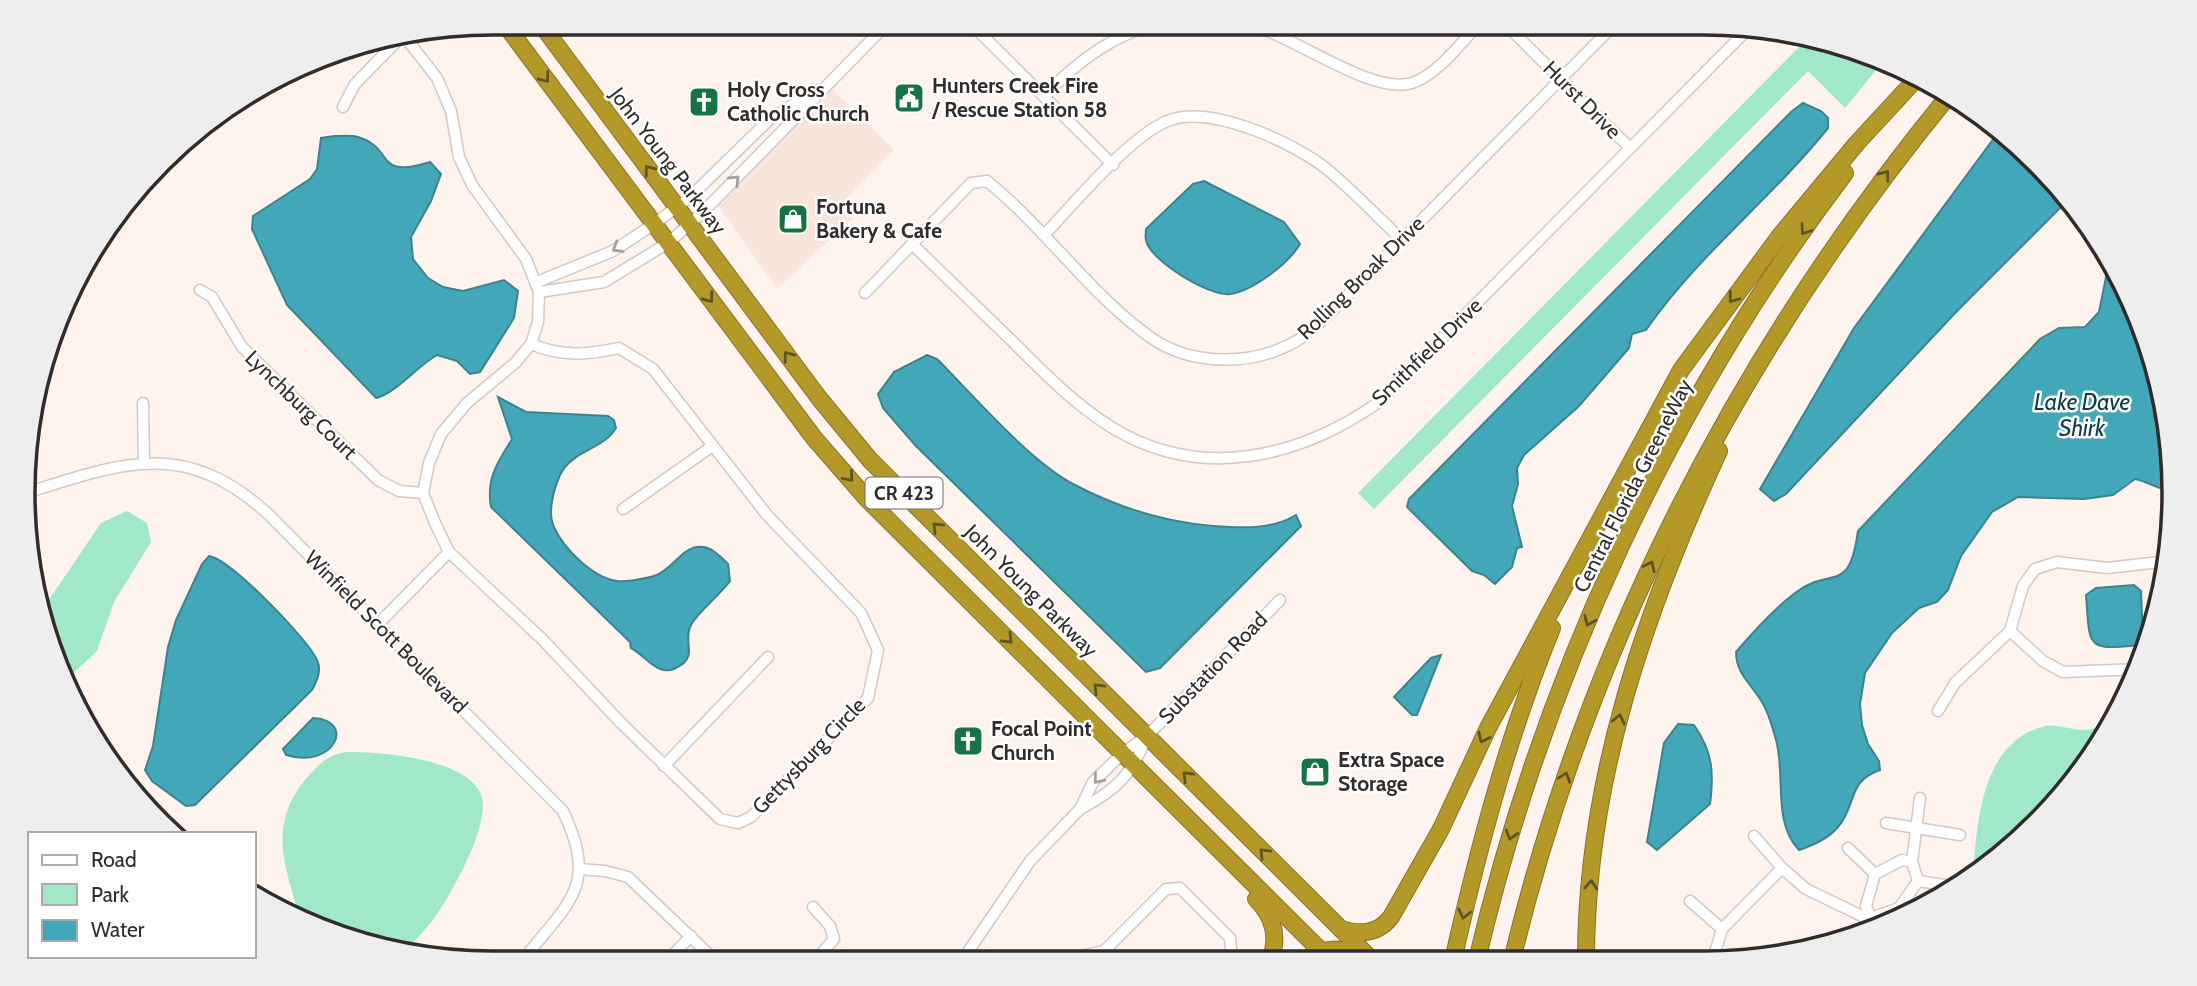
<svg xmlns="http://www.w3.org/2000/svg" width="2197" height="986" font-family="Cabin,sans-serif">
<style>
.built{fill:#f9e5dc}
.green{fill:#a0e8c7}
.water{fill:#42a8b9;stroke:#3d838e;stroke-width:2}
.lines{fill:none;stroke-linecap:round;stroke-linejoin:round}
.minor-casing{stroke:#d3c8c3;stroke-width:13}
.highway-casing{stroke:#877329;stroke-width:18}
.minor{stroke:#fff;stroke-width:10}
.highway{stroke:#b59928;stroke-width:16}
.oneway{stroke:#5f5229}
.oneway2{stroke:#a2a09f}
.labels{text-anchor:middle;stroke-width:5;stroke-linejoin:round;paint-order:stroke}
.shield{fill:#fff;stroke:#6f6b6a;stroke-width:2}
.shield-label{font-size:19px;font-weight:bold;fill:#312c2a}
.poi-label{font-size:21px;font-weight:bold;fill:#312c2a;stroke:#fff;text-anchor:start}
.street-label{font-size:21px;fill:#312c2a;stroke:#fff}
.water-label{font-size:23px;font-style:italic;fill:#0d3c44;stroke:#fff}
.rim{fill:none;stroke:#312c2a;stroke-width:3.5}
</style>
<rect width="100%" height="100%" fill="#fef3ed"/>
<!-- built -->
<polygon class="built" points="832,89 894,150 844,201 853,218 777,289 717,204"/>
<!-- green -->
<g class="green">
<polygon points="1810,36 1885,59 1845,108 1808,71 1374,509 1358,493"/>
<polygon points="127,511 147,523 151,542 114,602 97,651 65,681 48,645 40,613 101,523"/>
<path d="M2109 723 2077 779 1991 866 1973 876C1977 822 1981 742 2045 726 2057 724 2071 730 2083 730 2092 730 2101 726 2109 723Z"/>
<path d="M347 752C381 752 462 758 480 792 494 818 453 891 437 914 427 929 414 941 402 954L313 928 300 919C286 868 267 828 304 781 318 765 326 755 347 752Z"/>
</g>
<!-- water -->
<g class="water">
<path d="M1803 103 1821 111 1828 118V128C1771 199 1698 255 1646 330L1632 334 1629 348 1579 406 1524 455 1517 468 1518 484 1512 506 1522 547 1517 548 1512 567 1495 584 1484 575 1472 571 1407 507 1409 499 1791 112Z"/>
<polygon points="2000,130 2036,160 2069,199 1956,312 1786,494 1774,501 1760,489 1854,328"/>
<path d="M335 136C342 136 351 135 358 137 395 148 374 180 430 162L441 174 431 201 411 237 413 259 428 278 443 287 463 291 504 280 518 291 514 318 480 372 470 374 457 361 437 355C416 367 396 393 376 398L287 305 252 229 253 216 310 179 317 169 321 138Z"/>
<path d="M1204 181 1284 222 1300 244C1289 263 1253 291 1230 294 1210 297 1149 260 1146 240 1145 236 1146 232 1146 229L1193 184Z"/>
<path d="M2113 266 2138 313 2143 345 2154 363 2165 401 2174 491C2159 491 2150 482 2135 479L2113 495 2084 499 2018 497 1992 512 1961 556 1948 590 1937 602 1919 608 1892 633 1865 673 1860 704 1862 725 1868 744 1879 761 1880 770C1847 781 1857 805 1838 827 1828 839 1814 845 1799 850 1772 822 1786 775 1776 740 1773 729 1769 714 1763 704 1753 685 1736 675 1736 652 1753 632 1774 609 1795 593 1831 565 1849 597 1858 531L2040 339 2059 328 2085 327 2099 312 2107 272Z"/>
<path d="M927 355 937 359C974 396 1030 462 1075 485 1117 507 1165 522 1213 526 1240 528 1272 530 1296 515L1301 526 1160 668 1146 672 915 445 883 408 878 394 894 372Z"/>
<path d="M498 397 526 412 608 416 614 420 616 428C603 450 572 450 560 475 554 489 547 512 554 527 563 548 593 578 617 581 626 582 644 579 654 576 670 572 681 549 697 547 710 545 719 555 728 564L730 581C720 595 696 614 691 625 686 634 689 643 689 652 689 657 685 663 681 665 659 681 648 657 631 648L630 642 491 507C486 479 497 463 512 439Z"/>
<path d="M209 556C230 559 307 638 317 660 322 670 317 681 312 690L195 805 186 806 152 781 145 770 153 746 168 647 176 620 202 564Z"/>
<path d="M2134 585 2141 591 2143 640 2140 645C2085 651 2090 647 2086 595L2096 588Z"/>
<polygon points="1441,655 1417,715 1412,715 1394,697 1431,658"/>
<path d="M313 718C357 720 334 770 286 755L283 749Z"/>
<path d="M1678 724 1694 725C1713 752 1714 773 1710 804L1657 850 1647 842 1664 743Z"/>
</g>
<g class="lines">
<!-- minor casing -->
<g class="minor-casing">
<g id="minor">
<polyline points="970,23 1113,165"/>
<path d="M1243 23C1290 32 1370 96 1412 83 1439 74 1461 42 1480 23"/>
<polyline points="1504,23 1630,148"/>
<path d="M405 37 437 78 451 111 459 157 472 185 526 259 539 292 538 322 531 344 515 363 467 403 441 434 429 463 423 493 435 523 449 552 542 639 621 723 720 819 738 823 751 817 868 698 878 650 861 613 767 515 653 369 619 348C586 355 563 357 531 344"/>
<path d="M1044 96C1078 61 1113 34 1161 23"/>
<polyline points="343,107 355,84 400,38"/>
<path d="M1044 235C1074 204 1131 134 1170 120 1212 105 1295 143 1328 170 1354 192 1378 217 1402 240"/>
<path d="M912 244C945 276 978 308 1011 340 1042 371 1073 403 1111 427 1200 482 1299 458 1379 402L1750 27"/>
<polyline points="537,282 613,251 654,224 689,198 770,119 817,90"/>
<polyline points="200,290 212,297 242,347 378,480 399,491 423,493"/>
<polyline points="539,292 604,282 668,243 701,214 888,23"/>
<path d="M865 293 971 183 987 181C1044 227 1091 295 1150 337 1192 367 1255 366 1298 340 1308 334 1317 324 1327 316L1616 23"/>
<polyline points="143,403 144,462"/>
<path d="M29 492C124 462 185 439 267 513L563 811C598 885 570 901 527 955L524 963"/>
<polyline points="623,509 711,447"/>
<polyline points="378,624 449,552"/>
<polyline points="2010,631 2043,661 2063,672 2140,669"/>
<polyline points="1938,711 1955,683 2010,631 2023,586 2035,569 2057,562 2107,568 2168,561"/>
<polyline points="664,766 768,657"/>
<path d="M1080 809C1117 790 1132 774 1147 736"/>
<polyline points="1886,823 1960,835"/>
<polyline points="1754,836 1782,868"/>
<polyline points="1848,848 1875,874"/>
<polyline points="1912,862 1920,798"/>
<polyline points="579,869 605,871 628,877 718,963"/>
<polyline points="1918,881 1951,886"/>
<polyline points="1690,901 1722,929"/>
<polyline points="813,907 830,926 834,939 814,962"/>
<polyline points="1864,933 1871,918 1899,908 1918,881 1912,862 1902,860 1875,874 1866,906 1871,918"/>
<polyline points="505,959 524,962"/>
<polyline points="1713,959 1722,929 1782,868 1806,889 1885,927"/>
<polyline points="1059,961 1104,951 1166,889 1180,888 1230,938 1231,950 1226,961"/>
<polyline points="961,962 1030,861 1080,809 1093,782 1123,753 1147,736 1280,600"/>
<polyline points="665,963 691,936"/>
</g>
</g>
<!-- highway casing -->
<g class="highway-casing">
<g id="highway">
<polyline points="504,23 814,438 867,499 1331,961"/>
<polyline points="540,23 819,398 870,460 1372,960"/>
<path d="M1256 899C1274 917 1279 937 1270 961"/>
<path d="M1341 929C1361 935 1378 934 1391 917L1441 829 1488 728 1681 370 1779 237 1857 143 1918 77"/>
<path d="M1453 960C1479 846 1508 736 1552 628"/>
<path d="M1477 960C1543 679 1670 404 1845 173"/>
<path d="M1512 960C1589 641 1742 347 1950 94"/>
<path d="M1586 960C1586 781 1645 611 1719 451"/>
<path d="M1304 961C1320 947 1345 945 1360 960"/>
</g>
</g>
<!-- minor -->
<use href="#minor" class="minor"/>
<!-- highway -->
<use href="#highway" class="highway"/>
</g>
<!-- one-way arrows -->
<defs><path id="oneway-chevron" d="M-2-3.5L2.5 0L-2 3.5" fill="none" stroke-width="1.6" stroke-linecap="round" stroke-linejoin="round" transform="scale(1.75)"/></defs>
<g class="oneway">
<use href="#oneway-chevron" transform="translate(545 78) rotate(53)"/>
<use href="#oneway-chevron" transform="translate(649 170) rotate(-127)"/>
<use href="#oneway-chevron" transform="translate(1885 175) rotate(-53)"/>
<use href="#oneway-chevron" transform="translate(1805 230) rotate(125)"/>
<use href="#oneway-chevron" transform="translate(709 298) rotate(53)"/>
<use href="#oneway-chevron" transform="translate(1733 298) rotate(127)"/>
<use href="#oneway-chevron" transform="translate(788 356) rotate(-127)"/>
<use href="#oneway-chevron" transform="translate(849 477) rotate(49)"/>
<use href="#oneway-chevron" transform="translate(937 527) rotate(-135)"/>
<use href="#oneway-chevron" transform="translate(1650 566) rotate(-65)"/>
<use href="#oneway-chevron" transform="translate(1589 621) rotate(113)"/>
<use href="#oneway-chevron" transform="translate(1008 639) rotate(45)"/>
<use href="#oneway-chevron" transform="translate(1098 688) rotate(-135)"/>
<use href="#oneway-chevron" transform="translate(1619 719) rotate(-77)"/>
<use href="#oneway-chevron" transform="translate(1483 738) rotate(115)"/>
<use href="#oneway-chevron" transform="translate(1187 776) rotate(-135)"/>
<use href="#oneway-chevron" transform="translate(1565 777) rotate(-71)"/>
<use href="#oneway-chevron" transform="translate(1511 835) rotate(107)"/>
<use href="#oneway-chevron" transform="translate(1264 853) rotate(-135)"/>
<use href="#oneway-chevron" transform="translate(1591 885) rotate(-86)"/>
<use href="#oneway-chevron" transform="translate(1464 914) rotate(103)"/>
</g>
<g class="oneway2">
<use href="#oneway-chevron" transform="translate(735 180) rotate(-45)"/>
<use href="#oneway-chevron" transform="translate(617 248) rotate(149)"/>
<use href="#oneway-chevron" transform="translate(1098 779) rotate(130)"/>
</g>
<!-- icons -->
<defs>
<g id="civic-square" transform="scale(1.575)"><rect x="-9" y="-9" width="18" height="18" rx="4" fill="#177246" stroke="#fff"/><path d="M-.6-6.5H3V-4.5H.6V-3L4-1V1h2V6H-6V1h2V-1L-.6-3ZM-1.2 2.5V6h2.4V2.5Z" fill="#fff"/></g>
<g id="church-square" transform="scale(1.575)"><rect x="-9" y="-9" width="18" height="18" rx="4" fill="#177246" stroke="#fff"/><path d="M-1.2-6h2.4v3.5h3.3v2.4h-3.3V6h-2.4V-.1h-3.3v-2.4h3.3Z" fill="#fff"/></g>
<g id="shop-square" transform="scale(1.575)"><rect x="-9" y="-9" width="18" height="18" rx="4" fill="#177246" stroke="#fff"/><path d="M-5-2.5h2.3a2.7 3.5 0 0 1 5.4 0H5L5.5 6h-11ZM-1.5-2.5h3a1.5 2.3 0 0 0-3 0Z" fill="#fff"/></g>
</defs>
<g fill-rule="evenodd">
<use href="#civic-square" x="909" y="98"/>
<use href="#church-square" x="704" y="102"/>
<use href="#shop-square" x="793" y="219"/>
<use href="#church-square" x="968" y="741"/>
<use href="#shop-square" x="1315" y="772"/>
</g>
<g class="labels">
<!-- shield labels -->
<rect class="shield" x="865.5" y="477.5" width="77" height="31" rx="5"/>
<g class="shield-label">
<text x="904" y="500">CR 423</text>
</g>
<!-- poi labels -->
<g class="poi-label">
<text x="932" y="93">Hunters Creek Fire<tspan x="932" dy="24">/ Rescue Station 58</tspan></text>
<text x="727" y="97">Holy Cross<tspan x="727" dy="24">Catholic Church</tspan></text>
<text x="816" y="214">Fortuna<tspan x="816" dy="24">Bakery &amp; Cafe</tspan></text>
<text x="991" y="736">Focal Point<tspan x="991" dy="24">Church</tspan></text>
<text x="1338" y="767">Extra Space<tspan x="1338" dy="24">Storage</tspan></text>
</g>
<!-- street labels -->
<g class="street-label">
<text transform="translate(1582 100) rotate(45)" y="7">Hurst Drive</text>
<text transform="translate(668 161) rotate(53)" y="7">John Young Parkway</text>
<text transform="translate(1361 278) rotate(-44)" y="7">Rolling Broak Drive</text>
<text transform="translate(1427 352) rotate(-44)" y="7">Smithfield Drive</text>
<text transform="translate(301 405) rotate(44)" y="7">Lynchburg Court</text>
<text transform="translate(1633 486) rotate(-63)" y="7">Central Florida GreeneWay</text>
<text transform="translate(1031 591) rotate(45)" y="7">John Young Parkway</text>
<text transform="translate(386 632) rotate(45)" y="7">Winfield Scott Boulevard</text>
<text transform="translate(1213 668) rotate(-46)" y="7">Substation Road</text>
<text transform="translate(809 756) rotate(-46)" y="7">Gettysburg Circle</text>
</g>
<!-- water labels -->
<g class="water-label">
<text x="2082" y="410">Lake Dave<tspan x="2082" dy="26">Shirk</tspan></text>
</g>
</g>
<!-- crop -->
<path d="M0 0H2197V986H0ZM493 35H1704A458 458 0 0 1 2162 493V493A458 458 0 0 1 1704 951H493A458 458 0 0 1 35 493V493A458 458 0 0 1 493 35Z" fill="#efeeee" fill-rule="evenodd"/>
<path class="rim" d="M493 35H1704A458 458 0 0 1 2162 493V493A458 458 0 0 1 1704 951H493A458 458 0 0 1 35 493V493A458 458 0 0 1 493 35Z"/>
<!-- legend -->
<rect x="28" y="832" width="228" height="126" fill="#ffffff" stroke="#adabaa" stroke-width="2"/>
<rect x="42" y="855" width="35" height="10" fill="#ffffff" stroke="#adabaa" stroke-width="2"/>
<text x="91" y="867" font-size="21" fill="#312c2a">Road</text>
<rect x="42" y="884" width="35" height="21" fill="#a0e8c7" stroke="#adabaa" stroke-width="2"/>
<text x="91" y="902" font-size="21" fill="#312c2a">Park</text>
<rect x="42" y="920" width="35" height="21" fill="#42a8b9" stroke="#adabaa" stroke-width="2"/>
<text x="91" y="937" font-size="21" fill="#312c2a">Water</text>
</svg>
